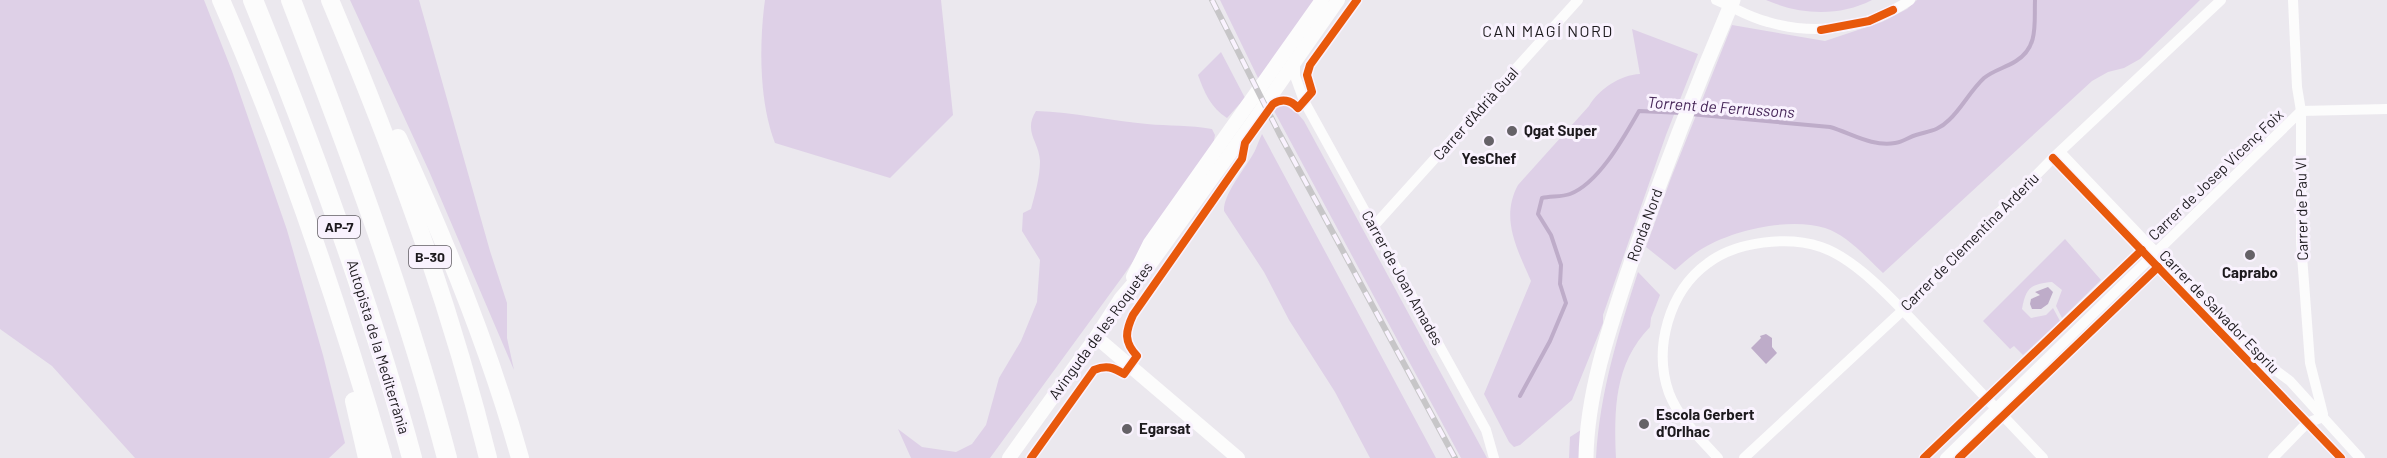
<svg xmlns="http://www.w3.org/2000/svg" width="2387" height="458" font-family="Barlow,sans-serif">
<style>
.green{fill:#ded0e7}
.water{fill:#beacc9}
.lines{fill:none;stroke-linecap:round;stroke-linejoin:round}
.stream{stroke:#beacc9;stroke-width:4}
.minor{stroke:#fcfcfc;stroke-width:10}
.tertiary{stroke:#fcfcfc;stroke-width:14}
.secondary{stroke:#fcfcfc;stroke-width:15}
.trunk{stroke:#fcfcfc;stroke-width:18}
.motorway{stroke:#fcfcfc;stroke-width:20}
.rail-casing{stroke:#c7c6c8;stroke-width:6}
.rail{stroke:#f9f2fe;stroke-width:4;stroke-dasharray:11;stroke-linecap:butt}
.cycleway-casing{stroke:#f9f2fe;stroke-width:11}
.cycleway{stroke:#e8590c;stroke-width:8}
.poi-dot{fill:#656267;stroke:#f9f2fe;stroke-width:2}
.labels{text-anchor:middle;stroke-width:6;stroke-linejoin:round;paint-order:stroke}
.shield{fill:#f9f2fe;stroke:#5f5b61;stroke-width:1.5}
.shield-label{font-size:14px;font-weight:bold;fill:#1d1a1e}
.street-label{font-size:15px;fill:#1d1a1e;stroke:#f9f2fe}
.poi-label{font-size:15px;font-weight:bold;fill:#1d1a1e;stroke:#f9f2fe;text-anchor:start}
.neighbourhood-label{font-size:16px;letter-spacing:1.5px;fill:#1d1a1e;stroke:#f9f2fe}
.water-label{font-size:16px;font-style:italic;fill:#462658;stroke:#f9f2fe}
</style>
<rect width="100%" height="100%" fill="#ebe8ee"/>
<!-- green -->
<g class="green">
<polygon points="0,0 204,0 232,71 287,230 323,355 345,443 329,458 135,458 52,366 0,329"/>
<polygon points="350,0 419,0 490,251 507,303 507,338 514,370 429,171"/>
<path d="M765 0H941L953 115 890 178 775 143C759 103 759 43 765 0Z"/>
<polygon points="1220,0 1316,0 1259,80"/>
<path d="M1766 0H1872C1839 17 1800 15 1766 0Z"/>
<path d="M1917 0H2200L2140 59 2124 68 2108 72 2092 81 1883 273C1866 257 1847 235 1825 228 1789 217 1731 230 1700 250 1692 255 1683 263 1675 270L1646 247 1671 178 1732 25 1825 41 1882 22 1907 9Z"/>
<path d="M1632 29 1698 54 1666 135 1603 315V323L1572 400 1520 445 1514 447 1509 442 1484 394 1531 281C1517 249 1500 218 1518 185L1589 106C1599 89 1620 75 1640 74Z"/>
<path d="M1221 52 1245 98 1227 118C1211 108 1204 92 1198 75Z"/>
<polygon points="1285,104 1293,108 1304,121 1487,458 1461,458 1273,109 1279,105"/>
<path d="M1036 111C1074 112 1110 121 1147 124 1169 126 1190 125 1212 129L1215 135 1213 146 1123 276 990 458H911L898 429 922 447 956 452 972 444 986 425 999 378 1021 341 1037 302 1040 260 1022 231 1023 213 1031 209C1035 194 1040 177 1040 161 1039 141 1023 132 1036 111Z"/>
<path d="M1262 134 1436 458H1370L1335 392 1289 320 1264 272 1224 211C1223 195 1243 171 1252 156 1256 150 1258 142 1262 134Z"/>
<path d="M2065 239 2101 280 2062 318 2056 306 2062 290 2052 282C2030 284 2026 288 2022 309L2031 318 2046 315 2053 308 2060 321 2023 355 2014 346 2010 349 1983 321Z"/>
<path d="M1638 272 1660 295 1651 318 1650 327C1614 364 1614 410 1616 458H1596C1600 391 1618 335 1638 272Z"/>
<polygon points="1584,428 1582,458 1569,458 1570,437"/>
</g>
<!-- water -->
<g class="water">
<polygon points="2048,287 2053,292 2048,304 2041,309 2032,309 2030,304 2031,299 2040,295 2035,292"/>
<polygon points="1766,334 1772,338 1772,347 1777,353 1766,364 1751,348 1761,338 1760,336"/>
</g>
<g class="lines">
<!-- stream -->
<g class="stream">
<path d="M1690 114 1830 127C1851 133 1872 147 1895 143 1903 142 1909 137 1916 135 1929 131 1938 131 1949 120 1962 108 1970 91 1984 78 1994 70 2005 68 2016 61 2039 47 2034 23 2035 0"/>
<path d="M1520 396 1550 341 1566 303 1560 284 1561 265 1551 235 1538 214 1542 198C1550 196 1562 197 1570 194 1599 183 1624 137 1639 111L1683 113"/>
</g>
<!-- minor -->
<g class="minor">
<path d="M1716 0C1733 7 1750 18 1768 22 1817 36 1867 29 1910 0"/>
<polyline points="2293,0 2297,87 2301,111 2301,242 2310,363 2323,414"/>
<polyline points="1295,62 1295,76 1304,101 1486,430 1494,458"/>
<polyline points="2060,152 2251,352 2290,381 2360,458"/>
<polyline points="1373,227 1578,0"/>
<path d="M1718 458C1700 438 1679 419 1669 393 1653 348 1669 291 1708 263 1737 241 1788 236 1821 247 1860 260 1905 313 1934 343 1970 381 2007 420 2043 458"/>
<polyline points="1744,458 1902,311 2053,158 2221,0"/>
<polyline points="1945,458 2301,111 2387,109"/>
<polyline points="2273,458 2307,423 2323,417"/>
</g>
<!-- tertiary -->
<g class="tertiary">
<polyline points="1133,277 1150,243 1322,0"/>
<polyline points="1096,337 1238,458"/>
<polyline points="1009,458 1096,337 1121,298 1151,263 1252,123 1338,0"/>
</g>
<!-- secondary -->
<path class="secondary" d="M1586 458C1587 391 1610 326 1631 263 1662 174 1696 87 1733 0"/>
<!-- trunk -->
<g class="trunk">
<path d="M221 0C286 148 338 303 383 458"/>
<path d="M330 0C393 149 449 300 488 458"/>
<path d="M398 138C446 242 489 347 520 458"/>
<polyline points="354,401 367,458"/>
</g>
<!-- motorway -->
<g class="motorway">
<path d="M253 0C314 150 370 302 412 458"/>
<path d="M291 0C349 150 406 302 447 458"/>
</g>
<!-- rail casing -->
<g class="rail-casing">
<polyline id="rail" points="1212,0 1279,133 1455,458"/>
</g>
<!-- rail -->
<use href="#rail" class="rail"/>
<!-- cycleway casing -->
<g class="cycleway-casing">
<g id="cycleway">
<polyline points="1821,30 1869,21 1893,10"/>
<polyline points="2053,158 2341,458"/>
<path d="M1031 458 1094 370C1106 365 1113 367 1124 374L1137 356C1124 342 1125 332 1133 315L1242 159 1245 143 1273 104C1282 98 1291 100 1298 108L1312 92 1307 75 1310 65 1357 0"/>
<polyline points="1924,458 2142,250"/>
<polyline points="1959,458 2158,267"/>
</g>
</g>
<!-- cycleway -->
<use href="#cycleway" class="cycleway"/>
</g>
<!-- markers -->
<g class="poi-dot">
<circle cx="1512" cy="131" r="6"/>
<circle cx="1489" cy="141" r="6"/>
<circle cx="2250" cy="255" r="6"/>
<circle cx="1644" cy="424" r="6"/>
<circle cx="1127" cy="429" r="6"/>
</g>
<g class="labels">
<!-- shield labels -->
<g class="shield">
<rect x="318" y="216" width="42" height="22" rx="4.5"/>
<rect x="409" y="246" width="42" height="22" rx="4.5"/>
</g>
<g class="shield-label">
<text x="339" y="232">AP-7</text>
<text x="430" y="262">B-30</text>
</g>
<!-- street labels -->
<g class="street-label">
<text transform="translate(1476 114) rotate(-48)" y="5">Carrer d'Adrià Gual</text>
<text transform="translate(2216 175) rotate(-44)" y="5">Carrer de Josep Vicenç Foix</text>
<text transform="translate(2302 209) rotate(-91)" y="5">Carrer de Pau VI</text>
<text transform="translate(1645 225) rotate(-70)" y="5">Ronda Nord</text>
<text transform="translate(1970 242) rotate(-45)" y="5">Carrer de Clementina Arderiu</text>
<text transform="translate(1402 278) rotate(61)" y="5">Carrer de Joan Amades</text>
<text transform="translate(2219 312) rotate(46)" y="5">Carrer de Salvador Espriu</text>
<text transform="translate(1101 331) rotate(-54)" y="5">Avinguda de les Roquetes</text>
<text transform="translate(378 347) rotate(73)" y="5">Autopista de la Mediterrània</text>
</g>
<!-- poi labels -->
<g class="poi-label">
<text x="1524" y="136">Qgat Super</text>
<text x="1489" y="164" text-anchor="middle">YesChef</text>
<text x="2250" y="278" text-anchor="middle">Caprabo</text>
<text x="1656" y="420">Escola Gerbert<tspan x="1656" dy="17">d'Orlhac</tspan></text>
<text x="1139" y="434">Egarsat</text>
</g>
<!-- neighbourhood labels -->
<g class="neighbourhood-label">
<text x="1548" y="37">CAN MAGÍ NORD</text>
</g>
<!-- water labels -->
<g class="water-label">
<text transform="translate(1721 107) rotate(4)" y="6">Torrent de Ferrussons</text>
</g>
</g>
</svg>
